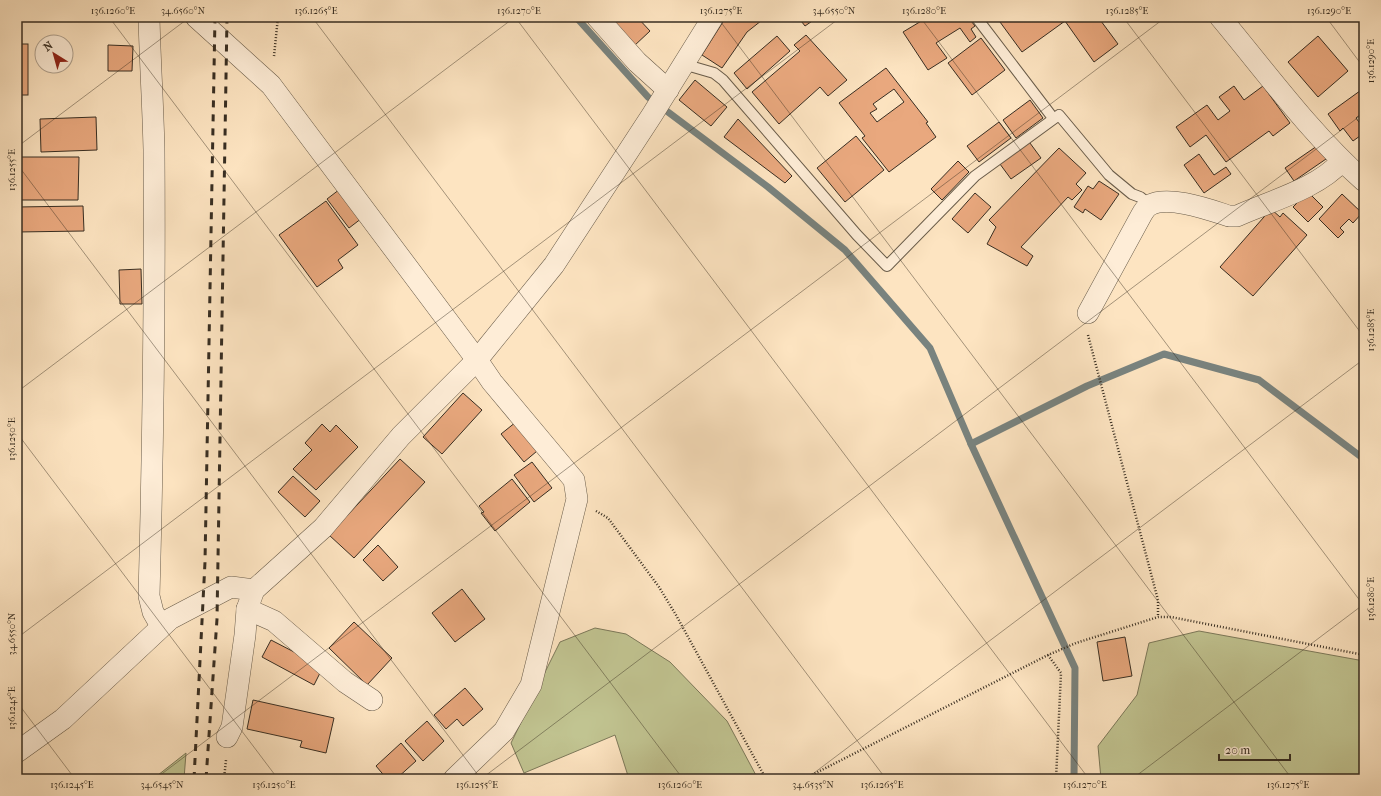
<svg xmlns="http://www.w3.org/2000/svg" width="1381" height="796" font-family="'IM FELL French Canon',serif">
<style>
.green{fill:#c1c491;stroke:#7c795a}
.lines{fill:none;stroke-linecap:round;stroke-linejoin:round}
.stream{stroke:#79837f;stroke-width:7}
.building{fill:#e9a87e;stroke:#382e22;fill-rule:evenodd}
.lane-casing{stroke:#695c4a;stroke-width:12}
.street-casing{stroke:#695c4a;stroke-width:22}
.path{stroke:#382e22;stroke-width:2.5;stroke-dasharray:1 2;stroke-linecap:butt}
.lane{stroke:#feedd7;stroke-width:10}
.street{stroke:#feedd7;stroke-width:21}
.rail{stroke:#382e22;stroke-width:3;stroke-dasharray:7 7;stroke-linecap:butt}
.ticks{fill:none;stroke:#382e22;stroke-width:1;stroke-opacity:0.45}
.neatline{fill:none;stroke:#382e22;stroke-width:1.5}
.ticks-label{font-size:10px;text-anchor:middle;fill:#382e22}
</style>
<rect width="100%" height="100%" fill="#fde4c1"/>
<filter id="stains"><feTurbulence type="fractalNoise" baseFrequency=".005" numOctaves="4"/><feColorMatrix values="0 0 0 0 .2 0 0 0 0 .09 0 0 0 0 .02 0 0 0 .5 -.17"/></filter>
<radialGradient id="worn" r=".72"><stop offset=".6" stop-color="#630" stop-opacity="0"/><stop offset="1" stop-color="#630" stop-opacity=".3"/></radialGradient>
<!-- green -->
<g class="green">
<path d="M595 628 626 634 670 662 727 721 758 779H629L615 735 524 773 511 743C528 709 543 675 560 642Z"/>
<polygon points="1199,631 1364,661 1364,779 1101,779 1098,746 1137,695 1149,643"/>
<polygon points="186,753 184,779 153,779"/>
</g>
<g class="lines">
<!-- stream -->
<g class="stream">
<polyline points="576,17 648,97 768,187 845,250 930,348 971,444 1075,668 1074,779"/>
<polyline points="971,444 1087,386 1164,354 1259,380 1364,459"/>
</g>
</g>
<!-- building -->
<g class="building">
<polygon points="611,17 637,17 650,31 634,46 609,19"/>
<polygon points="726,17 766,17 747,32 722,68 702,55"/>
<polygon points="798,17 818,17 805,26"/>
<polygon points="928,17 968,17 975,26 971,29 976,37 970,42 960,28 936,43 947,58 928,70 903,32"/>
<polygon points="1006,17 1098,17 1118,44 1094,62 1065,21 1022,52 1000,22"/>
<polygon points="806,35 847,80 828,96 820,87 779,124 752,92 800,51 794,45"/>
<polygon points="777,36 790,51 747,89 734,73"/>
<polygon points="1318,36 1348,71 1318,97 1288,62"/>
<polygon points="981,38 1005,70 972,95 948,63"/>
<rect x="17" y="44" width="11" height="51"/>
<polygon points="108,45 133,46 132,71 108,71"/>
<path d="M886 68 928 122 926 123 936 137 889 172 862 138 865 136 839 103ZM894 89 904 102 877 122 870 113 877 109 873 104Z"/>
<polygon points="695,80 727,107 711,126 679,100"/>
<polygon points="1234,86 1244,100 1263,86 1290,123 1273,136 1269,131 1226,162 1206,135 1190,147 1176,127 1207,105 1218,120 1230,111 1219,97"/>
<polygon points="1364,88 1364,112 1356,118 1364,129 1364,133 1353,141 1343,128 1340,131 1328,114"/>
<polygon points="1030,100 1043,118 1016,138 1003,120"/>
<polygon points="96,117 97,150 41,152 40,119"/>
<polygon points="738,119 792,176 785,183 724,137"/>
<polygon points="999,122 1011,138 979,162 967,146"/>
<polygon points="856,136 884,170 845,202 817,168"/>
<polygon points="1027,139 1041,158 1011,179 997,160"/>
<polygon points="1317,146 1326,159 1294,181 1285,168"/>
<polygon points="1059,148 1086,173 1076,184 1082,190 1072,200 1068,197 1021,247 1033,256 1027,266 987,244 996,227 989,220"/>
<polygon points="1199,154 1214,175 1226,167 1231,174 1204,193 1184,165"/>
<polygon points="17,157 79,157 78,200 17,200"/>
<polygon points="958,161 969,172 942,200 931,189"/>
<polygon points="1099,181 1119,194 1101,220 1085,209 1083,213 1074,207 1088,186 1093,189"/>
<polygon points="344,186 366,215 349,228 327,199"/>
<polygon points="1308,192 1323,207 1308,222 1293,207"/>
<polygon points="975,193 991,207 968,233 952,219"/>
<polygon points="1342,194 1362,213 1353,223 1349,219 1340,228 1344,232 1338,238 1319,219"/>
<polygon points="326,201 358,245 338,260 343,268 317,287 279,235"/>
<polygon points="83,206 84,231 17,232 17,207"/>
<polygon points="1271,209 1280,217 1283,213 1307,235 1253,296 1220,267"/>
<polygon points="141,269 142,304 120,304 119,270"/>
<polygon points="463,393 482,410 442,454 423,437"/>
<polygon points="521,418 543,446 524,462 501,434"/>
<polygon points="322,424 330,432 336,425 358,447 316,490 293,469 312,450 305,443"/>
<polygon points="400,459 425,482 354,558 329,535"/>
<polygon points="532,462 552,488 534,502 514,475"/>
<polygon points="293,476 320,501 305,517 278,492"/>
<polygon points="512,479 530,502 495,531 481,513 484,512 479,506"/>
<polygon points="378,545 398,567 383,581 363,560"/>
<polygon points="462,589 485,619 455,642 432,613"/>
<polygon points="354,622 392,658 367,685 329,648"/>
<polygon points="1125,637 1132,676 1103,681 1097,642"/>
<polygon points="271,640 323,667 314,685 262,657"/>
<polygon points="465,688 483,709 463,726 457,719 446,729 434,715"/>
<polygon points="253,700 334,718 326,753 300,747 302,741 247,729"/>
<polygon points="427,721 444,741 423,761 405,741"/>
<polygon points="401,743 416,761 396,779 387,779 376,766"/>
</g>
<g class="lines">
<!-- lane casing -->
<g class="lane-casing">
<g id="lane">
<polyline points="976,17 1053,118"/>
<polyline points="683,64 714,73 723,80 857,235 887,266 975,176 1059,115 1109,175 1132,194 1140,197 1150,205"/>
</g>
</g>
<!-- street casing -->
<g class="street-casing">
<g id="street">
<path d="M149 17C150 61 153 105 154 150 155 299 153 447 149 596L153 612 161 626"/>
<polyline points="196,17 271,85 477,360 492,382 574,480 577,499 531,685 504,731 454,779"/>
<polyline points="597,17 637,62 668,90"/>
<path d="M1220 17C1266 72 1310 133 1364 181"/>
<path d="M1088 313 1142 214C1144 211 1146 207 1150 205 1169 195 1210 210 1229 216H1237C1270 201 1317 189 1342 161"/>
<polyline points="247,609 274,621 345,682 372,700"/>
<polyline points="227,737 232,727 245,635 247,609 254,590 323,528 401,436 477,360 554,265 652,115 713,17"/>
<polyline points="17,752 63,719 170,619 231,587 254,590"/>
</g>
</g>
<!-- path -->
<g class="path">
<polyline points="274,56 278,17"/>
<polyline points="1088,335 1158,600 1158,617"/>
<polyline points="596,511 608,518 659,587 676,615 766,779"/>
<polyline points="1048,655 1061,673 1056,779"/>
<polyline points="224,779 226,760"/>
<polyline points="804,779 1048,655 1076,643 1158,617 1171,617 1364,655"/>
</g>
<!-- lane -->
<use href="#lane" class="lane"/>
<!-- street -->
<use href="#street" class="street"/>
<!-- rail -->
<g class="rail">
<polyline points="194,779 205,562 215,17"/>
<polyline points="206,779 217,619 227,17"/>
</g>
</g>
<!-- ticks -->
<path class="ticks" d="M109 17 683 779M312 17 886 779M515 17 1089 779M717 17 1292 779M920 17 1364 606M1123 17 1364 337M1326 17 1364 68M17 147 190 17M17 164 481 779M17 392 515 17M17 433 278 779M17 638 841 17M17 702 75 779M155 779 1166 17M481 779 1364 113M806 779 1364 359M1132 779 1364 604"/>
<!-- margin -->
<rect width="1381" height="796" fill="none" stroke="#fde4c1" stroke-width="44"/>
<!-- north arrow -->
<g transform="translate(54 54) rotate(323)"><circle r="19" fill="#feedd7" stroke="#afa18f"/>
<path d="M0-3L7 15L0 10L-7 15Z" fill="#8f2418"/>
<text y="-6" font-size="11" font-weight="bold" text-anchor="middle" fill="#382e22">N</text>
</g>
<!-- scale -->
<path d="M1219 754v6h71v-6" fill="none" stroke="#382e22" stroke-width="2"/>
<text x="1225" y="754" font-size="12" fill="#382e22" stroke="#feedd7" stroke-width="3" paint-order="stroke">20 m</text>
<rect x="22" y="22" width="1337" height="752" class="neatline"/>
<g class="ticks-label">
<text x="113" y="14">136.1260°E</text>
<text x="183" y="14">34.6560°N</text>
<text x="316" y="14">136.1265°E</text>
<text x="519" y="14">136.1270°E</text>
<text x="721" y="14">136.1275°E</text>
<text x="834" y="14">34.6550°N</text>
<text x="924" y="14">136.1280°E</text>
<text x="1127" y="14">136.1285°E</text>
<text x="1329" y="14">136.1290°E</text>
<text transform="translate(1370 61) rotate(-90)" y="4">136.1290°E</text>
<text transform="translate(11 170) rotate(-90)" y="4">136.1255°E</text>
<text transform="translate(1370 330) rotate(-90)" y="4">136.1285°E</text>
<text transform="translate(11 439) rotate(-90)" y="4">136.1250°E</text>
<text transform="translate(1370 599) rotate(-90)" y="4">136.1280°E</text>
<text transform="translate(11 634) rotate(-90)" y="4">34.6550°N</text>
<text transform="translate(11 708) rotate(-90)" y="4">136.1245°E</text>
<text x="72" y="788">136.1245°E</text>
<text x="162" y="788">34.6545°N</text>
<text x="274" y="788">136.1250°E</text>
<text x="477" y="788">136.1255°E</text>
<text x="680" y="788">136.1260°E</text>
<text x="813" y="788">34.6535°N</text>
<text x="882" y="788">136.1265°E</text>
<text x="1085" y="788">136.1270°E</text>
<text x="1288" y="788">136.1275°E</text>
</g>
<rect width="100%" height="100%" filter="url(#stains)"/>
<rect width="100%" height="100%" fill="url(#worn)"/>
</svg>
